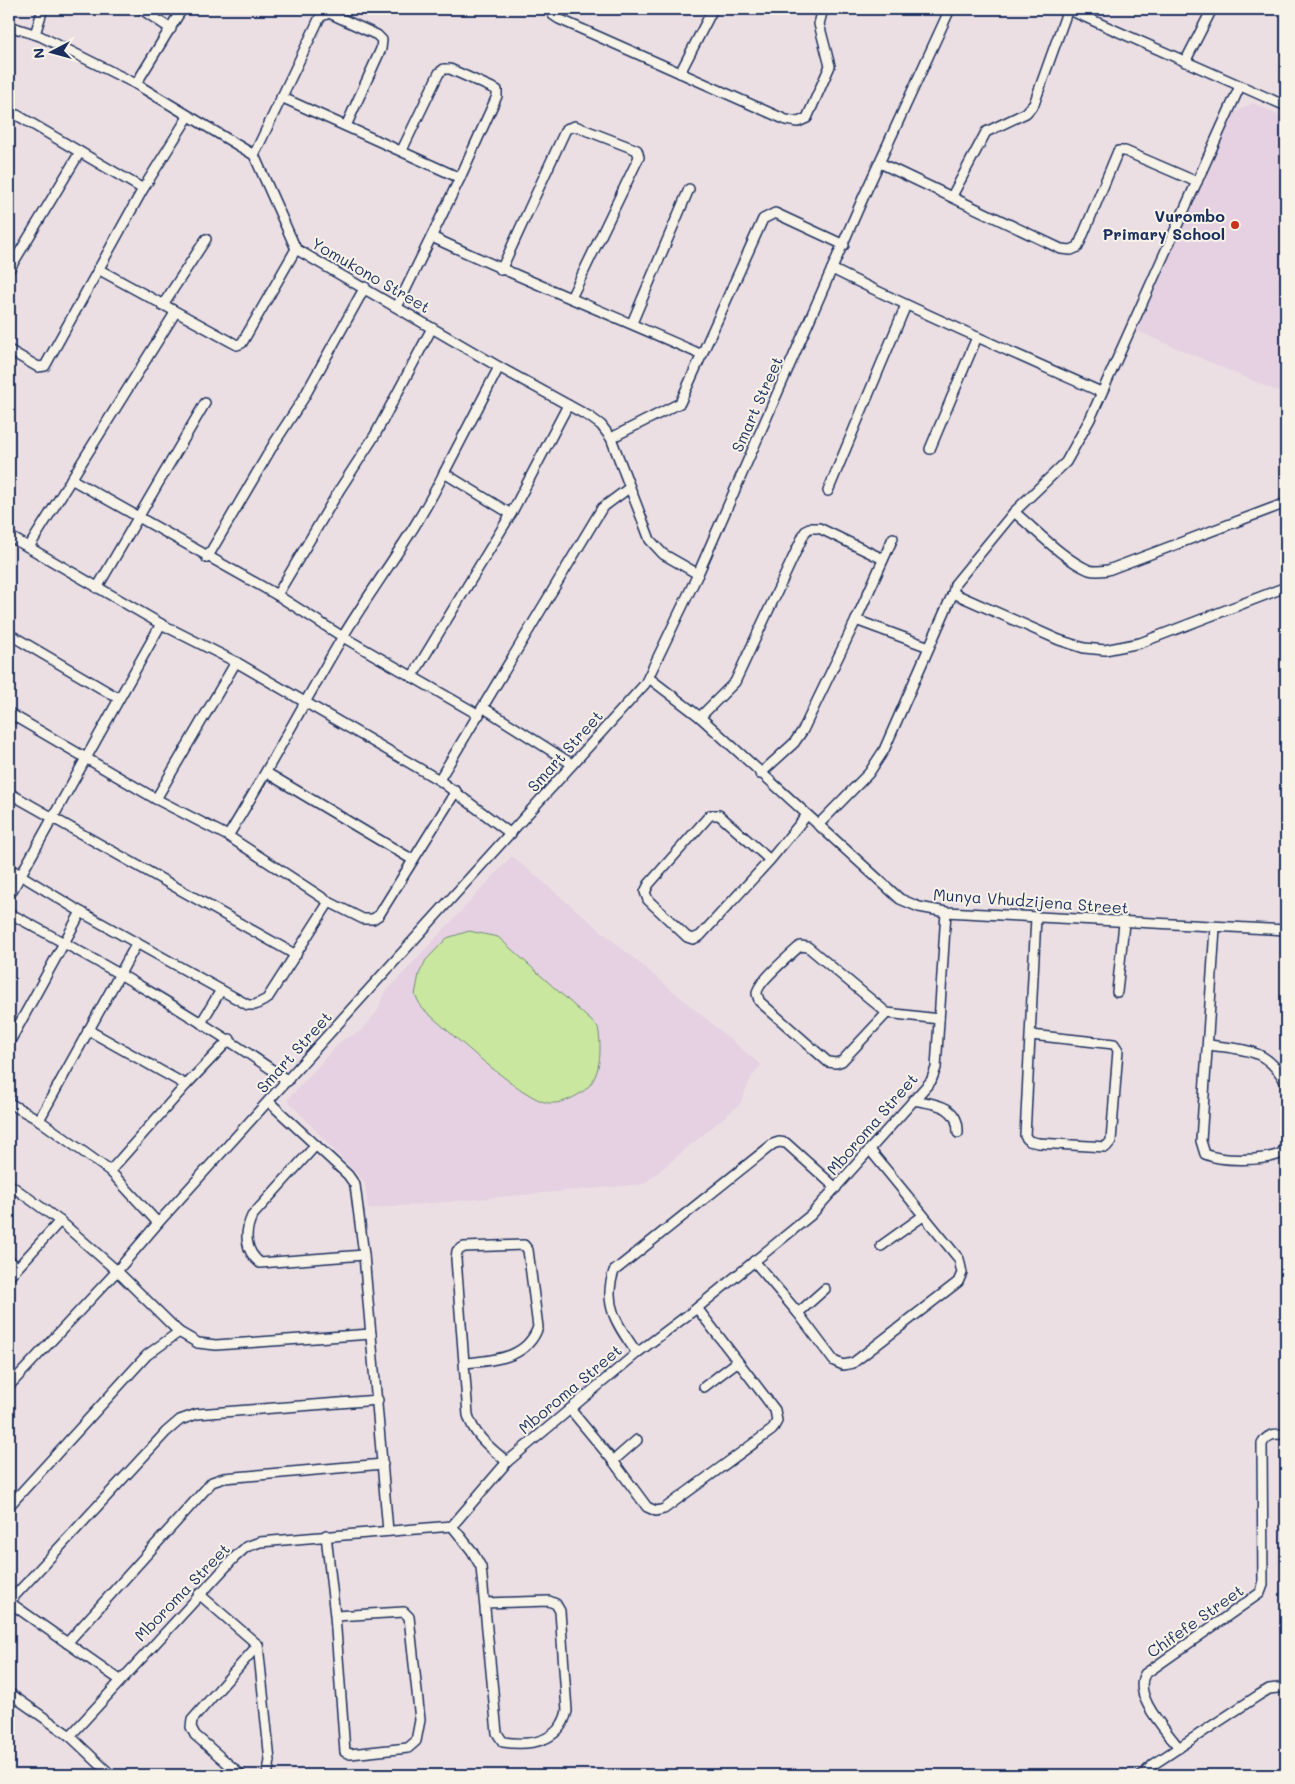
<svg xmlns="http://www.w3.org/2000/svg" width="1295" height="1784" font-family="Mali,sans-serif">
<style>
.built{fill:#e5d1e1}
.pitch{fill:#c9e79e;stroke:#728b7e}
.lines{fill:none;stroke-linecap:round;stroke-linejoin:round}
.street-casing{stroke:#1b2f5e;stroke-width:12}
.street{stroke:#f7f3e8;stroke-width:9}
.poi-dot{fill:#c8321e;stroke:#f7f3e8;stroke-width:2}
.labels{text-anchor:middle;stroke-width:4;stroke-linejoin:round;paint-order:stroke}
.poi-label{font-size:16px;font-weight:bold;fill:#1b2f5e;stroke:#f7f3e8;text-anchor:end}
.street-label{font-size:16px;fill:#1b2f5e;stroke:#f7f3e8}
</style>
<rect width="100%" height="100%" fill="#ecdfe4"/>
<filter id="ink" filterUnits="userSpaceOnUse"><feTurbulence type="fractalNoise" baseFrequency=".02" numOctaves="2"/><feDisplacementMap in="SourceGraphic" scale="10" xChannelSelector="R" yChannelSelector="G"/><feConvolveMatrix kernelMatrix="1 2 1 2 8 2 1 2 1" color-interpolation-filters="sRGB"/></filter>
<g filter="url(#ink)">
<!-- built -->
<g class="built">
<polygon points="1253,103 1286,119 1286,395 1137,331 1234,113"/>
<polygon points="512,856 761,1065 751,1078 740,1104 644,1184 368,1209 365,1183 287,1100 341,1041 359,1032 368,1023 378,1010 383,995"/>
</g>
<!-- pitch -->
<path class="pitch" d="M469 931 498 937 598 1027C602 1048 602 1080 581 1093 571 1099 561 1104 549 1103 524 1101 445 1028 422 1008L415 995 419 974 426 960 447 938Z"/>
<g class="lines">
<!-- street casing -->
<g class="street-casing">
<g id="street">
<polyline points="141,9 171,29"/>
<polyline points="551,9 553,15 559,19 786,120 798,122 807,118 830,66 819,24 823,9"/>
<polyline points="1067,9 1286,106"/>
<polyline points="9,26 40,36 136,84 254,155 296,249 499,367 590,417 601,425 611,438 650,540 663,554 698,574"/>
<polyline points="35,34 43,9"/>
<polyline points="1185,62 1212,9"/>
<polyline points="680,73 713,9"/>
<polyline points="136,84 182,9"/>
<polyline points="281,97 460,178"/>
<polyline points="9,117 17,115 143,189"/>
<polyline points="254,155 320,17 329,13 377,35 382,40 381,49 346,126"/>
<polyline points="880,163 1061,249 1071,250 1078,247 1118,151 1125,151 1197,182"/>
<polyline points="952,196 986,132 1026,113 1034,104 1068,9"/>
<path d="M432 237C521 279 613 315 702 355"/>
<polyline points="98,269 237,345 242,343 296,249"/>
<path d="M832 269C920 313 1011 352 1101 392"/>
<polyline points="9,270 80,152"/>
<polyline points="501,270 566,129 575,126 637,150 639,157 571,298"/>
<polyline points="162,306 206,239"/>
<polyline points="397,307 460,178 497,96 497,90 450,69 444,69 439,73 402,150"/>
<polyline points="632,323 689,189"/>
<polyline points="9,350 38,367 45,366 143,189 188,117"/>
<polyline points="499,367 444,473 511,514 568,405"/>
<polyline points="611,438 680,403 763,219 775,213 844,245"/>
<polyline points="930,449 977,337"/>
<polyline points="71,479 277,595 343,637 479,715"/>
<polyline points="828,491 906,305"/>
<path d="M1014 512C1036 530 1064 560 1089 570 1095 572 1102 571 1108 570L1286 503"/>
<polyline points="9,536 161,624 236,662 439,780 511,834"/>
<polyline points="29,547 175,313"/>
<polyline points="207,558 275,442 303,399 365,287"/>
<polyline points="97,588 205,403"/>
<polyline points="953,593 1059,640 1084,648 1105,650 1140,643 1286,587"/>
<polyline points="277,595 340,489 375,435 432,328"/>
<polyline points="856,620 893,538"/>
<polyline points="9,634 118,698"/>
<polyline points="412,677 511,514"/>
<polyline points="649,678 700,717 900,899 919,907 946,912 1286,930"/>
<polyline points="484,708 572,764"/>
<polyline points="9,713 156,799 228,836 329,902 363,919 373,919 379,915 456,791"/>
<polyline points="700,717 735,682 805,532 809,528 819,528 883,559"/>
<polyline points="267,773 413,860"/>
<polyline points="760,774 794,743 803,730 856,620 929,647"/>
<polyline points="439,780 602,508 629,488"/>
<polyline points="9,793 296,955"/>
<polyline points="156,799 236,662"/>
<polyline points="818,825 869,773 884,750 953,593 955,584 1014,512 1066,462 1090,419 1240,86"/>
<path d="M228 836C268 771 303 704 342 638 375 583 416 531 444 473"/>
<polyline points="770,860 719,815 710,815 649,884 645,892 648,900 687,937 693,939 700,936 770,860 807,815"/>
<polyline points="9,868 81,912 248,1005 255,1005 267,999 329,902"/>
<polyline points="9,896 161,624"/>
<path d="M9 913C104 964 200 1018 288 1081"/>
<path d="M1215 928 1201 1141 1205 1154C1222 1162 1265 1161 1282 1153L1286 1144"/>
<polyline points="1117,992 1124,923"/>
<path d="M887 1013 842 1061 836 1063 828 1062 759 1001C759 998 757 996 757 993 757 983 791 954 800 946L808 947 887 1013 939 1019"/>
<polyline points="201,1023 221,990"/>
<polyline points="88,1030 186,1085"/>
<polyline points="1031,1035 1114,1044 1118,1050 1111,1141 1106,1147 1038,1143 1029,1141 1025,1136 1036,917"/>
<polyline points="9,1043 81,912"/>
<path d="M1209 1045C1245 1050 1267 1048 1286 1083"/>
<path d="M913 1100C935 1104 959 1105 958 1133"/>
<polyline points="269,1102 348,1175 355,1185 364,1255 388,1531"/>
<polyline points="9,1103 39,1120 110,1171 158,1223"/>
<polyline points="39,1120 137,943"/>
<path d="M316 1145 252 1216C244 1233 245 1251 260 1263L364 1255"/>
<polyline points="110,1171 186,1085 230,1039"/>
<polyline points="9,1184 60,1221 117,1271 179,1332 198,1343 216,1345 371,1334"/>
<polyline points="881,1246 923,1216"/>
<polyline points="9,1260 17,1268"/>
<polyline points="754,1261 798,1313 834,1361 843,1365 853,1363 958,1282 962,1273 959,1259 870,1150"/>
<polyline points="9,1277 60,1221"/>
<polyline points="798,1313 825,1289"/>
<path d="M637 1353C618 1326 602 1305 614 1271L773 1144 779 1142 786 1143 836 1188"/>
<path d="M466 1363C494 1360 527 1359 538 1327L528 1250 524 1245 464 1247 457 1251 456 1259 468 1415C474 1436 491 1448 507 1462"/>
<polyline points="9,1386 117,1271 158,1223 645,684 698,574 863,198 950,9"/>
<polyline points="704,1387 737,1362"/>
<polyline points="570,1409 613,1461 647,1507 656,1511 664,1509 772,1430 777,1421 775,1410 697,1308"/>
<polyline points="613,1461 637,1440"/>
<polyline points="9,1506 147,1355 179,1332"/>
<path d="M452 1526 472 1551 481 1567 497 1733 503 1742C530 1746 560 1742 567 1711L560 1611 556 1604 549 1601 485 1603"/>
<polyline points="326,1535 335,1616 345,1752 350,1754 408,1748 416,1741 420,1720 409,1617 404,1612 335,1616"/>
<polyline points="199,1594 258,1645 192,1720 191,1727 195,1735 241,1775"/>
<polyline points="67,1643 212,1482 224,1478 383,1464"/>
<polyline points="258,1645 270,1761 267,1775"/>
<polyline points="120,1680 9,1602 166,1432 180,1420 197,1414 378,1400"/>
<polyline points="9,1693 70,1736 111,1775"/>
<polyline points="70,1736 234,1558 246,1547 260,1542 452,1526 507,1462 637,1353 697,1308 811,1215 931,1081 936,1068 946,912"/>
<path d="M1179 1748C1166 1730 1132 1696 1145 1674L1260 1593 1263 1585 1262 1444C1268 1433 1275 1434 1286 1434"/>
<polyline points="1142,1775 1154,1764 1259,1695 1269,1689 1286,1687"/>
</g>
</g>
<!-- street -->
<use href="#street" class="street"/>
</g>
</g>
<!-- markers -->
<circle class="poi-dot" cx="1235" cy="225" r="5"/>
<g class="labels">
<!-- poi labels -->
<g class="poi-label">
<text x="1225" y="222">Vurombo<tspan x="1225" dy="18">Primary School</tspan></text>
</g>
<!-- street labels -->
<g class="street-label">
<text transform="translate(371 275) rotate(30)" y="6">Yomukono Street</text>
<text transform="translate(757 404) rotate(-66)" y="6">Smart Street</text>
<text transform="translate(565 751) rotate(-48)" y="6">Smart Street</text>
<text transform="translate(1031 901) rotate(4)" y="6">Munya Vhudzijena Street</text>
<text transform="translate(294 1052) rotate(-48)" y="6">Smart Street</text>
<text transform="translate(872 1124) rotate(-49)" y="6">Mboroma Street</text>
<text transform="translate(570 1389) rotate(-40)" y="6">Mboroma Street</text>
<text transform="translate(182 1592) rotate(-46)" y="6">Mboroma Street</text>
<text transform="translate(1195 1621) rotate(-35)" y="6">Chifefe Street</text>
</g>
</g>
<!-- margin -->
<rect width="1295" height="1784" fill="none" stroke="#f7f3e8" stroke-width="30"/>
<rect x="15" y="15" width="1265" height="1754" fill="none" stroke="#1b2f5e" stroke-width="2" filter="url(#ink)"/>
<!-- north arrow -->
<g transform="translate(52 52) rotate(264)" stroke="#f7f3e8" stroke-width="4" paint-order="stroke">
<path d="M0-4L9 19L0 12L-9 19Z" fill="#1b2f5e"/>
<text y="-8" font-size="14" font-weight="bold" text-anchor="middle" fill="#1b2f5e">N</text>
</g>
</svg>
